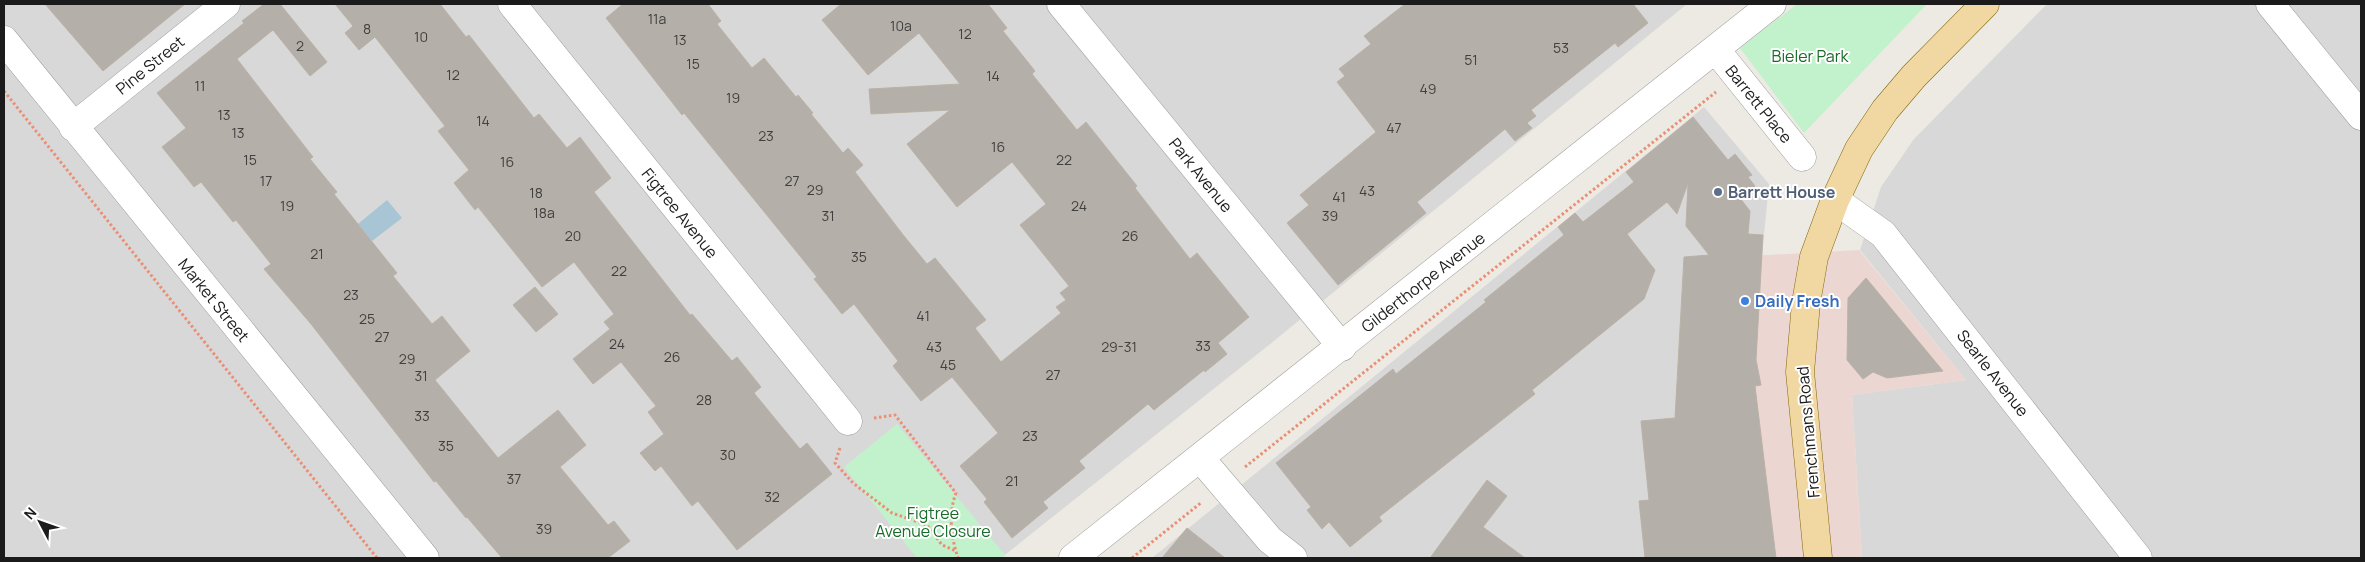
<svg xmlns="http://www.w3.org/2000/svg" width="2365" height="562" font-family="Manrope,sans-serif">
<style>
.residential{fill:#d9d8d8}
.commercial{fill:#ebd6d2}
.park{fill:#c2f2cc}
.water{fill:#a7c5d5}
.building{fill:#b4afa8;stroke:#bbb2a6}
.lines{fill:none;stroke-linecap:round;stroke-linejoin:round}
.minor-casing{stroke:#9f9f9f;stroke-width:29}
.major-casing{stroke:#836a10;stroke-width:29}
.path{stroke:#e98f75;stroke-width:3;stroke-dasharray:2.5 2.5;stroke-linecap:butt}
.minor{stroke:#fff;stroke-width:28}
.major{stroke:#f1d8a2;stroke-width:28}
.service-dot{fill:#5c6f8a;stroke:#fff;stroke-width:2}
.shop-dot{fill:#3f7fe0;stroke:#fff;stroke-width:2}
.labels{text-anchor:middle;stroke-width:4;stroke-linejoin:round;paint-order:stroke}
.number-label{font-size:14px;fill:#41403e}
.park-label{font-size:16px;fill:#176c28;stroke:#fff}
.street-label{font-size:16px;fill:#1b1b1b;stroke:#fff}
.service-label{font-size:16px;font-weight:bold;fill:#4e5e75;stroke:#fff;text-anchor:start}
.shop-label{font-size:16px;font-weight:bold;fill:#366cbe;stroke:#fff;text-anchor:start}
</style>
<rect width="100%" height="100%" fill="#eceae2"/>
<!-- residential -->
<g class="residential">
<polygon points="4,4 1687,4 1275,340 1001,558 4,558"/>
<polygon points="2047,4 2361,4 2361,558 1862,558 1852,395 1966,380 1860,250 1881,187 1914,139"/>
<polygon points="1704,107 1769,184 1762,255 1694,259 1732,558 1152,558"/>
</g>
<!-- commercial -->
<polygon class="commercial" points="1859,250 1966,380 1852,395 1862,558 1732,558 1694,259"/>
<!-- park -->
<g class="park">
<polygon points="1797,4 1927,4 1804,133 1740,48"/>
<polygon points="897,424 1005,555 1001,558 917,558 844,467"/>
</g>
<!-- water -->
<polygon class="water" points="387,200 402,218 372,241 358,224"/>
<!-- building -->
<g class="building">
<polygon points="45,4 185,4 103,71"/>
<polygon points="264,4 280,4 327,62 310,76 273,30 237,59 313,157 310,159 337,192 334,194 397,273 393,276 432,324 442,316 470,351 435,380 498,458 558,410 586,445 560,467 608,525 614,521 630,541 608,558 502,558 467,517 466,518 436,481 434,482 311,324 264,269 271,264 236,220 233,222 201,182 194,187 162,147 186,128 157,93 244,23 242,21"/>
<polygon points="335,4 440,4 466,37 469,35 534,118 539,114 567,148 580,137 611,178 594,192 690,315 692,314 732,361 737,357 761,387 754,393 800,449 807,443 832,474 737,550 698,501 692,506 661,466 655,471 640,453 664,434 648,412 656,406 621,362 593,384 573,359 610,329 604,322 614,314 574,262 542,287 478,207 475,210 454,183 469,170 438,131 445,126 375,37 359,50 345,33 353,26"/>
<polygon points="623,4 708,4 721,21 717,24 752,68 764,58 796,97 798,95 813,113 811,114 843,153 848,148 863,165 855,172 904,236 927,264 935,258 986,320 975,328 1001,362 1061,313 1056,307 1066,300 1060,293 1069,286 1020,225 1046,204 1012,162 957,207 907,144 950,110 871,114 869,89 960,84 919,33 868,75 822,20 841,4 988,4 1007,28 1003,31 1035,71 1032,74 1077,130 1086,122 1137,186 1135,188 1190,259 1197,253 1249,317 1218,343 1227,354 1205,372 1204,370 1154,410 1148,404 1079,461 1085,468 1043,502 1048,508 1012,538 984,502 987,499 960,466 998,433 952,377 921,401 893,366 898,361 854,304 842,314 814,279 817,277 684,113 682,115 606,18"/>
<polygon points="1405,4 1633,4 1648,23 1618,47 1615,43 1531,110 1536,116 1527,123 1532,128 1515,141 1505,129 1417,202 1426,213 1338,285 1287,223 1309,205 1300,195 1376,132 1337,82 1345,76 1339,69 1371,44 1364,36"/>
<polygon points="1693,117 1728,160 1735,154 1752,175 1748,177 1755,186 1740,198 1750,211 1748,234 1763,235 1756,360 1761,385 1755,386 1776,558 1645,558 1639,501 1649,500 1641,421 1675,418 1684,257 1709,255 1686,226 1688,183 1677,214 1667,202 1627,234 1655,270 1644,299 1532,390 1535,394 1379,517 1382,521 1350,547 1329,522 1322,529 1307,510 1311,507 1276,463 1393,369 1396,374 1486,302 1484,300 1564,235 1558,227 1575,213 1583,222 1634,182 1626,172"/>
<polygon points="1866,278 1943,371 1887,378 1873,372 1863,379 1847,360 1848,298"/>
<polygon points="535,287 558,314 536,332 513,305"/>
<polygon points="1487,480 1507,496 1483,527 1525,558 1430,558"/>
<polygon points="1187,528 1225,558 1162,558"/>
</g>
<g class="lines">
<!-- minor casing -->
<g class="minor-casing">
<g id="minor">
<polyline points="512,4 848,421"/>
<polyline points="1061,4 1342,347"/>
<polyline points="2270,4 2361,116"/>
<polyline points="4,40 425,558"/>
<polyline points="1716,50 1802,157"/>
<polyline points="73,127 226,4"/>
<polyline points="1835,200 1883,234 2138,558"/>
<polyline points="1201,459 1270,540 1293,558"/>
<polyline points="1073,558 1772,4"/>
</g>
</g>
<!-- major casing -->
<g class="major-casing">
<polyline id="major" points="1818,558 1800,372 1806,303 1814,257 1835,200 1859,149 1885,110 1914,76 1985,4"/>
</g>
<!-- path -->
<g class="path">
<polyline points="4,91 377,558"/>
<path d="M874 418 895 415 956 493C948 514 951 537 958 558"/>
<polyline points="840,448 835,463 853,483 892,513 927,525 942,545 956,551"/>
<polyline points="1245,467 1716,92"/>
<polyline points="1132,558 1202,502"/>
</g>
<!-- minor -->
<use href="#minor" class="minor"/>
<!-- major -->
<use href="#major" class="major"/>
</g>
<!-- markers -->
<circle class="service-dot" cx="1718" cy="192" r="5"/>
<circle class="shop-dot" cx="1745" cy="301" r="5"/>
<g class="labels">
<!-- number labels -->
<g class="number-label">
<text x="657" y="24">11a</text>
<text x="901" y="31">10a</text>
<text x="367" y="34">8</text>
<text x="965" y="39">12</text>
<text x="421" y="42">10</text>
<text x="680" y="45">13</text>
<text x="300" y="51">2</text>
<text x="1561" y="53">53</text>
<text x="1471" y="65">51</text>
<text x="693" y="69">15</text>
<text x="453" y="80">12</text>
<text x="993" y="81">14</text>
<text x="200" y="91">11</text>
<text x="1428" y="94">49</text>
<text x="733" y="103">19</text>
<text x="224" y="120">13</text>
<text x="483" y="126">14</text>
<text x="1394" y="133">47</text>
<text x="238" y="138">13</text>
<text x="766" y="141">23</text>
<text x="998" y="152">16</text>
<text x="250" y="165">15</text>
<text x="1064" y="165">22</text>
<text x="507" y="167">16</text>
<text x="266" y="186">17</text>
<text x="792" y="186">27</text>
<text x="815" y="195">29</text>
<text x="1367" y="196">43</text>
<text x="536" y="198">18</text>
<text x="1339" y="202">41</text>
<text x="287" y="211">19</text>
<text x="1079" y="211">24</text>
<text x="544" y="218">18a</text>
<text x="828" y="221">31</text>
<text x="1330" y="221">39</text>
<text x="573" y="241">20</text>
<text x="1130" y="241">26</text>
<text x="317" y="259">21</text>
<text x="859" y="262">35</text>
<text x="619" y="276">22</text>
<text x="351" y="300">23</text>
<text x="923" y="321">41</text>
<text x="367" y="324">25</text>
<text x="382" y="342">27</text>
<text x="617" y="349">24</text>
<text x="1203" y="351">33</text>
<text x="934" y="352">43</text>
<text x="1119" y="352">29-31</text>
<text x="672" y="362">26</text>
<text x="407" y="364">29</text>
<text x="948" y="370">45</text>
<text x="1053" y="380">27</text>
<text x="421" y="381">31</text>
<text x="704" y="405">28</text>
<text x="422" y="421">33</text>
<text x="1030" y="441">23</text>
<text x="446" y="451">35</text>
<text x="728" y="460">30</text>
<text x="514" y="484">37</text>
<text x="1012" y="486">21</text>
<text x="772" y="502">32</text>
<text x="544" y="534">39</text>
</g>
<!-- park labels -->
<g class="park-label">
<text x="1810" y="62">Bieler Park</text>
<text x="933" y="519">Figtree<tspan x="933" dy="18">Avenue Closure</tspan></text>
</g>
<!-- street labels -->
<g class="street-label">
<text transform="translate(150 65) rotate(-39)" y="6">Pine Street</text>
<text transform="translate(1759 104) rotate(51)" y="6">Barrett Place</text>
<text transform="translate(1201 175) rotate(51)" y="6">Park Avenue</text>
<text transform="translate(680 213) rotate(51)" y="6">Figtree Avenue</text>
<text transform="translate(1423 282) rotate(-38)" y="6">Gilderthorpe Avenue</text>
<text transform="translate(214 300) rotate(51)" y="6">Market Street</text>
<text transform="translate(1993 373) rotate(52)" y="6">Searle Avenue</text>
<text transform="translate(1808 432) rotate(-95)" y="6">Frenchmans Road</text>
</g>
<!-- service labels -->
<g class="service-label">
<text x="1728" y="198">Barrett House</text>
</g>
<!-- shop labels -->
<g class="shop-label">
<text x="1755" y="307">Daily Fresh</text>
</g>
</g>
<!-- border -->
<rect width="2365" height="562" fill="none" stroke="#1b1b1b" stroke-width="10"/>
<!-- north arrow -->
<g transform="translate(40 522) rotate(311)" stroke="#ffffff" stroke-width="4" paint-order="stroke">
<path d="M0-4L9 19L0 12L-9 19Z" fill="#1b1b1b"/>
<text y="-8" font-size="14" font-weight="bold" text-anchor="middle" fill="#1b1b1b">N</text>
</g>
</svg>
